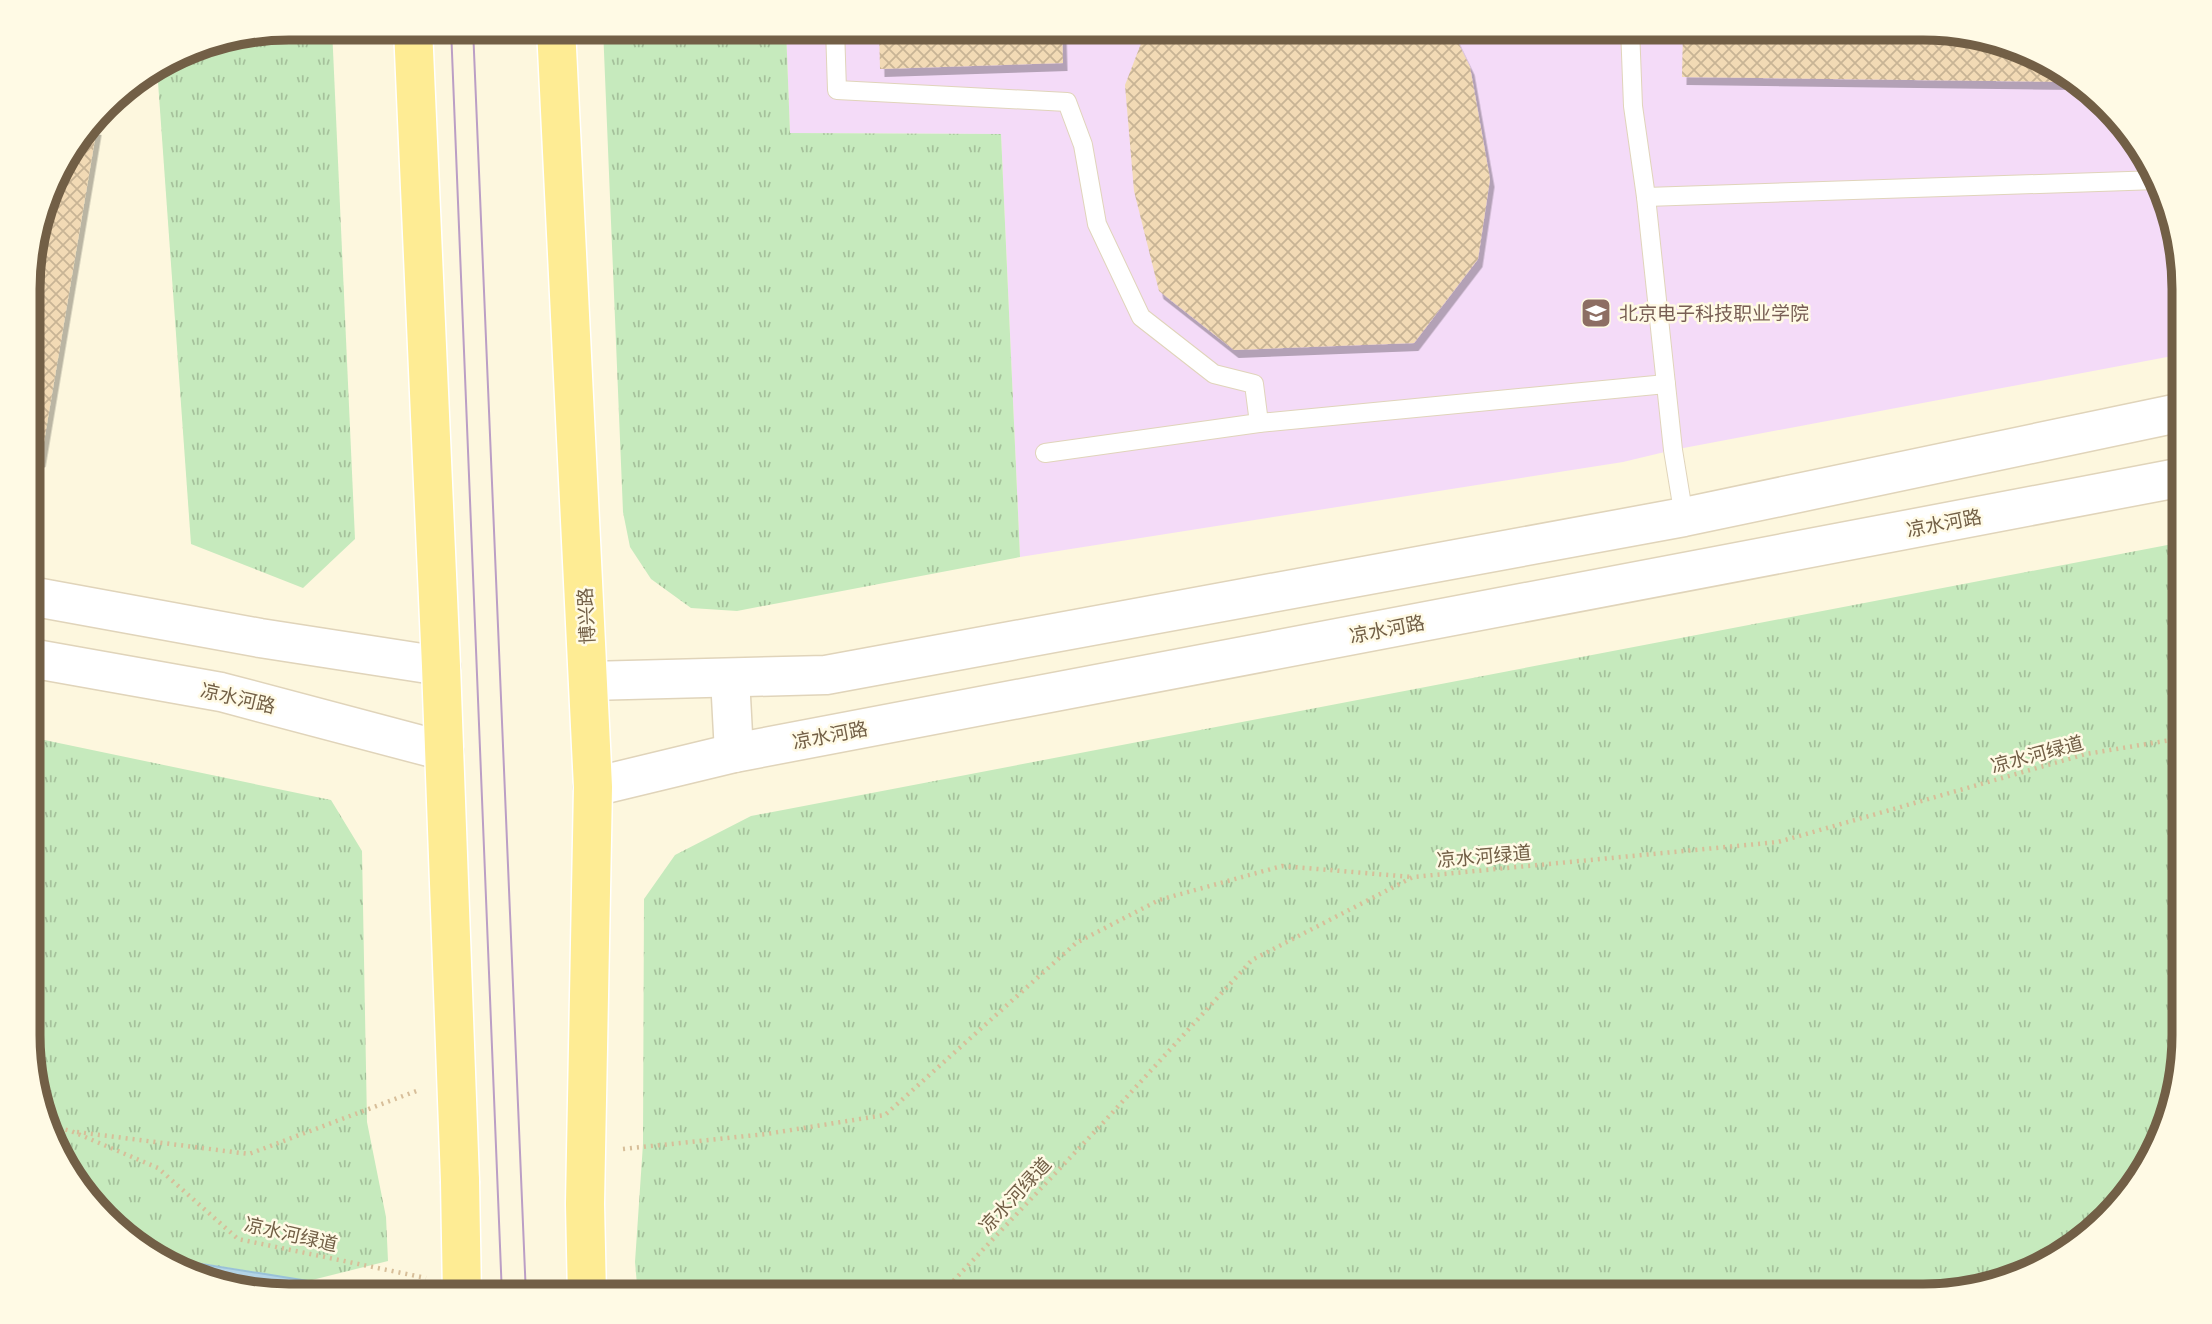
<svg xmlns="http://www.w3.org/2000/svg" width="2212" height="1324" font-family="'PT Sans','Noto Sans SC',sans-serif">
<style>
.education{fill:#f4dbf8}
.grass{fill:url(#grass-tufts)}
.water{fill:#b3d4e6;stroke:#99c1d8;stroke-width:2}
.building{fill:url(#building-cross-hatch);filter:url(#shadow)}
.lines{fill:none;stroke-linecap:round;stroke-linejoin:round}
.service-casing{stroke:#e0d4ba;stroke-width:20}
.tertiary-casing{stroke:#e0d4ba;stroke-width:41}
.primary-casing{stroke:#fff;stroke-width:41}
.path{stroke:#d7be99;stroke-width:4.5;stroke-dasharray:2 5;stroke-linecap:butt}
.service{stroke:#fff;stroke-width:18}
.tertiary{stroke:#fff;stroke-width:38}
.primary{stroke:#feec94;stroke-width:38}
.tram{stroke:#bb9ec5;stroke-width:2}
.primary-bridge-casing{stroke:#fff;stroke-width:41;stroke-linecap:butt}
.primary-bridge{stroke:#feec94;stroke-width:38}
.labels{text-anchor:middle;stroke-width:5;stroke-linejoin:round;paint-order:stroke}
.education-label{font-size:19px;fill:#785e54;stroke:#fffae5;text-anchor:start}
.street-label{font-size:19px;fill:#725f46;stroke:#fffae5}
.rim{fill:none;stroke:#725f46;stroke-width:9}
</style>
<defs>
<pattern id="grass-tufts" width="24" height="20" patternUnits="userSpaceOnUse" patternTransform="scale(1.75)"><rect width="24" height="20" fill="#c6eabd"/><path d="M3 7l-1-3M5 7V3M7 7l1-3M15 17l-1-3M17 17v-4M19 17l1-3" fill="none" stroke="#a5c19b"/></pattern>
<pattern id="building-cross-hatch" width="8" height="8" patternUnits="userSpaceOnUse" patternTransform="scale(1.75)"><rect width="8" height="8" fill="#f2dab5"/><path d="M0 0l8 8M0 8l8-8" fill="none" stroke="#c8b495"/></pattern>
<filter id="shadow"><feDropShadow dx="4.5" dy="8" stdDeviation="0" flood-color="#0004"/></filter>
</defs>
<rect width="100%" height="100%" fill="#fdf7de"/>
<!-- education -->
<polygon class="education" points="786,28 1923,28 1991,37 2054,63 2140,144 2170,205 2183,271 2183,354 1673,450 1623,462 1020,557 1001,134 790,133"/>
<!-- grass -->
<g class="grass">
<polygon points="289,28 332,28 355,539 303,588 191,544 157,68 189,48"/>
<polygon points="603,28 786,28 790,133 1001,134 1020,557 737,611 691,608 651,579 630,547 623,512"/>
<polygon points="2183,542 2183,1052 2149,1166 2107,1220 2054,1261 1940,1295 638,1296 635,1262 643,1144 644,899 675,855 751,816"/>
<polygon points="30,737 331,800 362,851 367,1122 386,1217 388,1261 308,1281 152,1255 72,1180 30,1069"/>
</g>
<!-- water -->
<polygon class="water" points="152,1256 308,1281 382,1296 289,1296 221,1287 158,1261"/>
<!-- building -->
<g class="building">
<polygon points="879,28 1062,28 1063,63 880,69"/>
<polygon points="1147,28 1451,28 1470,67 1490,179 1478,259 1414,343 1234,350 1159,291 1134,191 1125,85"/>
<polygon points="1683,28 1923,28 1991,37 2054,63 2074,82 1682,77"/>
<polygon points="91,126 97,127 41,459 30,464 30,255 55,173"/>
</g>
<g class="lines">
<!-- service casing -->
<g class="service-casing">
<g id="service">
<polyline points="835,28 837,90 1067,102 1083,145 1097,224 1141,317 1214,374 1254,384 1259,423"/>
<polyline points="1630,28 1633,106 1646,197 1673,450 1684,517"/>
<polyline points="1646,197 2158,180"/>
<polyline points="1045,453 1259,423 1666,384"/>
</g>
</g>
<!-- tertiary casing -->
<g class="tertiary-casing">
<g id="tertiary">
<polyline points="30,596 260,638 441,666"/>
<polyline points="30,658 221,692 444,751"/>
<polyline points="730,678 734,753"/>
<polyline points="589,681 826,675 1684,517 2183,412"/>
<polyline points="593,787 734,753 2183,477"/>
</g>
</g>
<!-- primary casing -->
<g class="primary-casing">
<g id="primary">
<polyline points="413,28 441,666 460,1181"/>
<polyline points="556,28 593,787 585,1204 587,1296"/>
</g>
</g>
<!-- path -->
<g class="path">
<polyline points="52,1126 71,1131 158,1168 238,1239 426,1278"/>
<polyline points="77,1132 249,1154 419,1090"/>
<polyline points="623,1149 766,1134 885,1115 1076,943 1159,900 1282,866 1412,877"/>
<polyline points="496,1293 513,1296"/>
<polyline points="939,1296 1102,1124 1252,960 1413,877 1778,842 2086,754 2183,738"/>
</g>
<!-- service -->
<use href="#service" class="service"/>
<!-- tertiary -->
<use href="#tertiary" class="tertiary"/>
<!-- primary -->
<use href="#primary" class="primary"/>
<!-- tram -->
<g class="tram">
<polyline points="451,28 502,1296"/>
<polyline points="473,28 526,1296"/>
</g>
<!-- primary-bridge casing -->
<g class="primary-bridge-casing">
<polyline id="primary-bridge" points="460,1181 462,1296"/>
</g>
<!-- primary-bridge -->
<use href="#primary-bridge" class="primary-bridge"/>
</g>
<!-- icons -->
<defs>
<g id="university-square" transform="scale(1.575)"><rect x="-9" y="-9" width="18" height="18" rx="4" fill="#8d6e63" stroke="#fffae5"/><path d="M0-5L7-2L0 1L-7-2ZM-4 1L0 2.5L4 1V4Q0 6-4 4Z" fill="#fff"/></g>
</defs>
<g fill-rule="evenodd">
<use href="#university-square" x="1596" y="313"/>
</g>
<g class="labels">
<!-- education labels -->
<g class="education-label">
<text x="1619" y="320">北京电子科技职业学院</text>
</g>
<!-- street labels -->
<g class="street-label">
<text transform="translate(1944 523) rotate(-11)" y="7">凉水河路</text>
<text transform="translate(586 616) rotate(-93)" y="7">博兴路</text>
<text transform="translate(1387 629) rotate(-11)" y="7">凉水河路</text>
<text transform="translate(238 698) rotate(13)" y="7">凉水河路</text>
<text transform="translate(830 735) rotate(-11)" y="7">凉水河路</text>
<text transform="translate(2037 754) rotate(-15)" y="7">凉水河绿道</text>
<text transform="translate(1484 856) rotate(-5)" y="7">凉水河绿道</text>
<text transform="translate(1015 1195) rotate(-47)" y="7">凉水河绿道</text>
<text transform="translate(291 1234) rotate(13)" y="7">凉水河绿道</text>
</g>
</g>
<!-- crop -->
<path d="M0 0H2212V1324H0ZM289 40H1923A249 249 0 0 1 2172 289V1035A249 249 0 0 1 1923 1284H289A249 249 0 0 1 40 1035V289A249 249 0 0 1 289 40Z" fill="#fffae5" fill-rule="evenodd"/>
<path class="rim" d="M289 40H1923A249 249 0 0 1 2172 289V1035A249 249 0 0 1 1923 1284H289A249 249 0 0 1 40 1035V289A249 249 0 0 1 289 40Z"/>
</svg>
